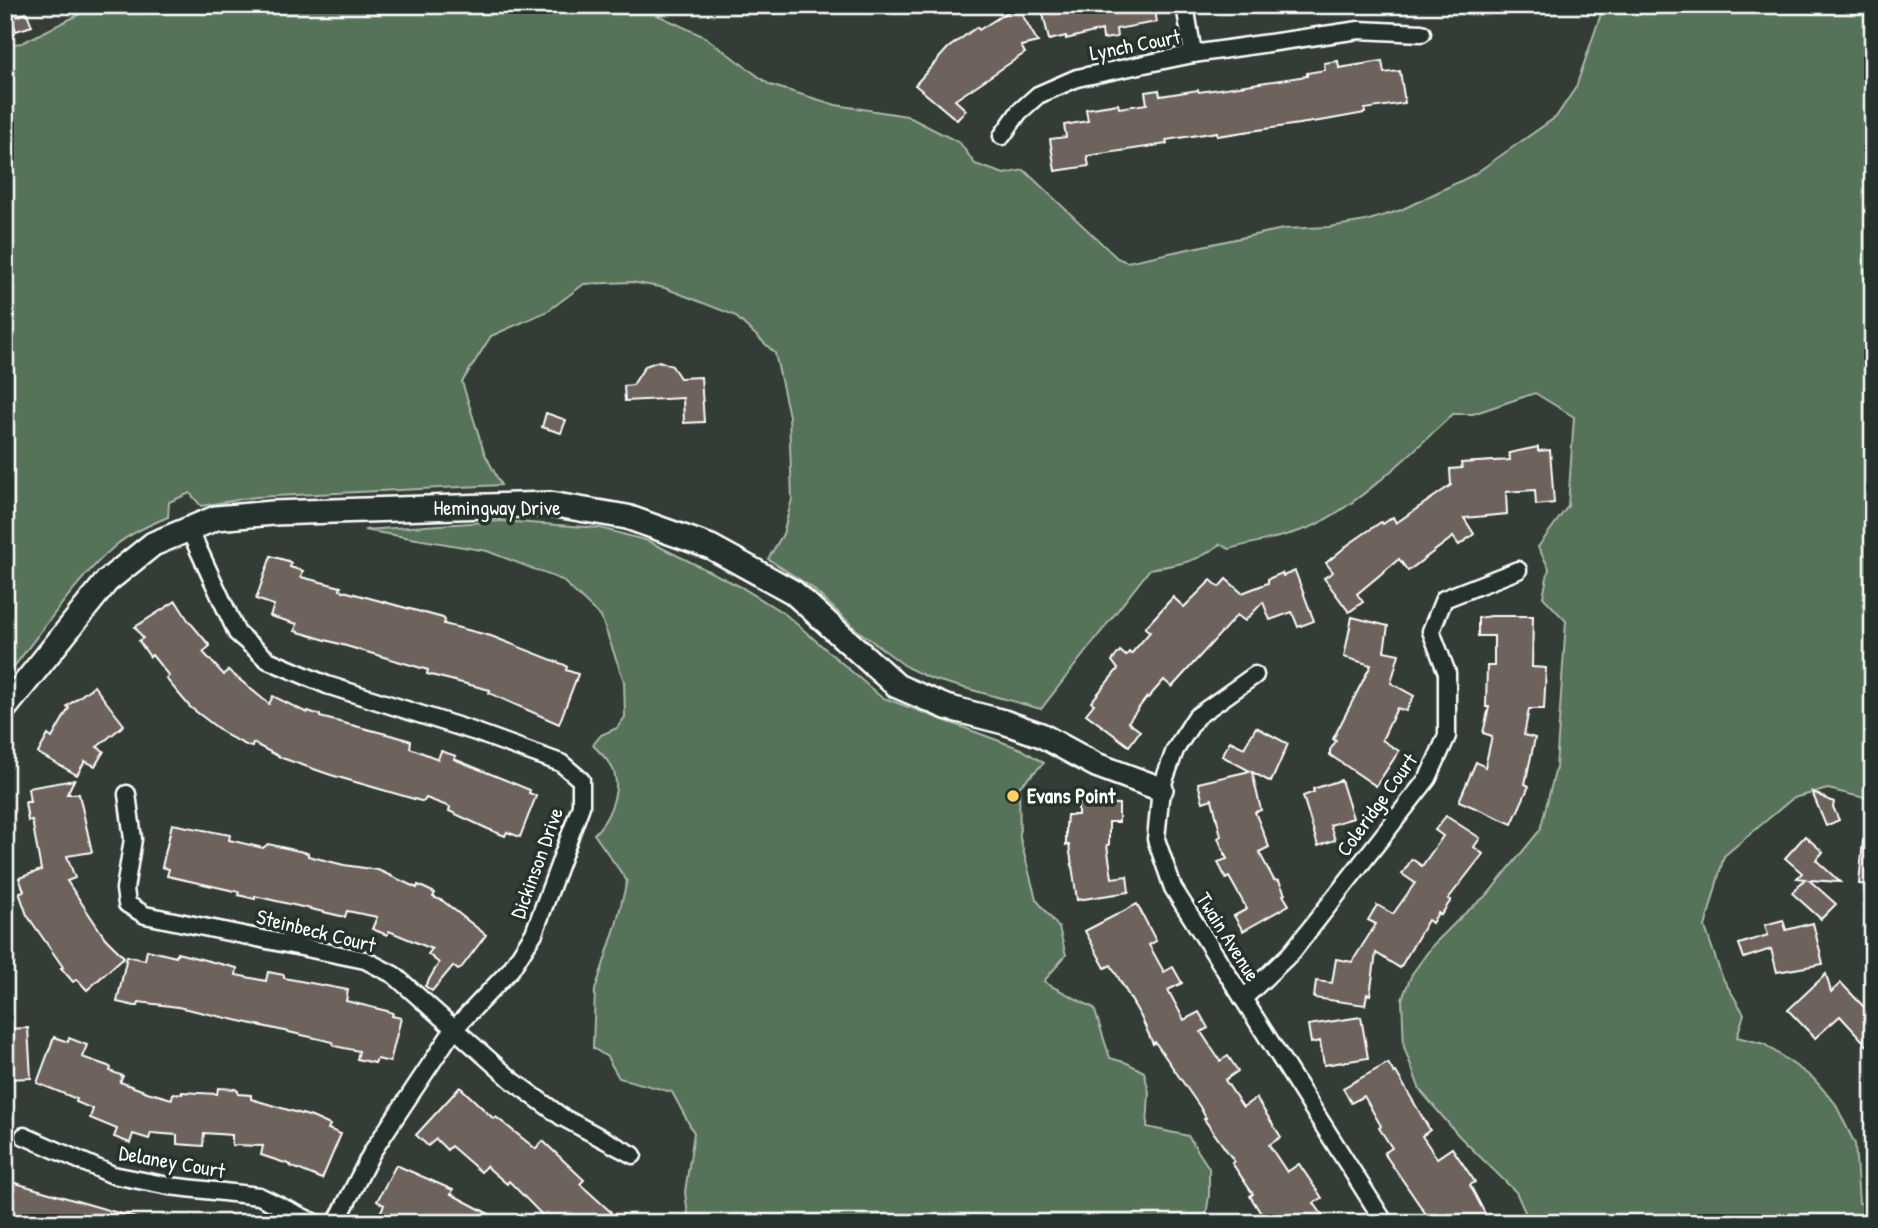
<svg xmlns="http://www.w3.org/2000/svg" width="1878" height="1228" font-family="'Patrick Hand',sans-serif">
<style>
.green{fill:#567258;stroke:#aab8ac;stroke-width:2}
.building{fill:#6e625c;stroke:#fff;stroke-width:2}
.lines{fill:none;stroke-linecap:round;stroke-linejoin:round}
.street-casing{stroke:#fff;stroke-width:21}
.secondary-casing{stroke:#fff;stroke-width:28}
.street{stroke:#26332d;stroke-width:16}
.secondary{stroke:#26332d;stroke-width:23}
.poi-dot{fill:#ffd166;stroke:#26332d;stroke-width:2.5}
.labels{text-anchor:middle;stroke-width:7;stroke-linejoin:round;paint-order:stroke}
.street-label{font-size:21px;fill:#fff;stroke:#26332d}
.poi-label{font-size:21px;font-weight:bold;fill:#fff;stroke:#26332d;text-anchor:start}
</style>
<rect width="100%" height="100%" fill="#343c36"/>
<filter id="ink" filterUnits="userSpaceOnUse"><feTurbulence type="fractalNoise" baseFrequency=".0143" numOctaves="2"/><feDisplacementMap in="SourceGraphic" scale="14" xChannelSelector="R" yChannelSelector="G"/><feConvolveMatrix kernelMatrix="1 2 1 2 8 2 1 2 1" color-interpolation-filters="sRGB"/></filter>
<g filter="url(#ink)">
<!-- green -->
<g class="green">
<path d="M636 5 705 37 770 85 836 105 907 116 960 143 975 164 1004 174 1024 170 1117 258 1127 262 1283 229 1329 227 1366 221 1401 210 1473 175 1556 117 1576 87 1604 5H1873V800L1828 789 1793 798 1724 856 1705 927 1722 977 1744 1014 1737 1037 1764 1044 1813 1078 1835 1103 1855 1144 1859 1203 1873 1206V1223H1530L1516 1192 1459 1136 1420 1090 1404 1047 1402 999 1412 974 1433 945 1463 915 1489 893 1540 830 1556 768 1566 621 1543 597 1549 568 1538 547 1568 506 1574 417 1535 393 1473 414H1453C1413 451 1363 502 1313 526 1291 536 1254 542 1229 549L1220 544C1199 562 1177 565 1150 569L1041 709 932 679 908 668 857 630 811 587 768 559 783 534 792 499 789 416 775 353 734 315 665 288 631 282 584 284 548 311 491 336 462 382 484 452 501 485 255 497 201 506 190 493 169 502 168 517C151 524 131 533 116 545 75 580 39 636 5 678V45L22 43 98 5Z"/>
<path d="M501 521 600 528 648 541 741 587 785 614 881 697 1021 749 1044 763 1019 787 1020 838 1036 899 1059 928 1066 955 1044 981 1049 985 1094 1008 1110 1058 1127 1063 1144 1072 1149 1092 1147 1127 1188 1136 1209 1168V1196L1205 1223H689L685 1192 694 1133 672 1092 619 1078 607 1057 593 1048 595 990 616 925 627 881 594 834C608 821 621 792 614 772 612 763 599 752 593 745L601 735 617 728 625 717 624 681 601 617 562 580 487 551 364 530Z"/>
</g>
<!-- building -->
<g class="building">
<polygon points="1041,5 1154,5 1157,22 1116,29 1117,37 1103,39 1102,30 1066,39 1066,36 1049,40"/>
<polygon points="1017,6 1038,42 1021,46 1025,53 955,100 966,110 957,120 915,85 948,48 977,27 979,30"/>
<polygon points="27,13 32,26 16,31 12,18"/>
<polygon points="1338,61 1339,68 1382,61 1384,73 1400,71 1405,103 1365,109 1365,113 1326,120 1217,136 1217,132 1166,140 1167,144 1087,156 1089,166 1055,171 1050,139 1066,137 1064,125 1088,121 1086,109 1118,104 1119,108 1147,104 1145,92 1159,90 1160,96 1198,90 1199,92 1307,76 1307,73 1325,70 1324,63"/>
<polygon points="659,361 672,366 680,378 701,377 704,422 684,423 683,398 625,401 624,386 633,385 645,366"/>
<polygon points="546,413 566,420 561,433 542,427"/>
<polygon points="1538,447 1538,451 1550,450 1554,503 1536,505 1535,490 1506,492 1507,514 1464,518 1474,534 1459,545 1453,537 1408,571 1399,559 1357,594 1363,602 1349,612 1324,578 1333,572 1326,563 1349,544 1381,522 1383,524 1393,517 1396,523 1451,485 1450,469 1462,468 1461,463 1510,460 1509,453"/>
<polygon points="271,556 288,561 291,563 290,567 303,571 301,577 341,587 340,590 443,618 445,620 444,624 491,636 565,665 567,667 566,670 578,674 559,724 489,693 490,690 427,674 428,670 295,631 297,624 270,616 274,605 256,599"/>
<polygon points="1295,571 1314,621 1298,627 1292,612 1270,620 1263,602 1245,621 1237,615 1172,687 1164,680 1148,698 1147,697 1128,722 1140,731 1129,746 1086,714 1094,704 1091,702 1118,669 1112,661 1120,651 1126,656 1129,652 1131,654 1150,632 1145,628 1173,597 1184,607 1211,580 1219,587 1226,579 1242,593 1268,583 1268,579 1282,573 1283,576"/>
<polygon points="176,601 188,620 210,646 203,652 224,675 228,670 269,704 273,696 307,713 308,711 320,715 320,717 398,737 411,741 410,748 438,759 441,751 456,756 454,759 530,790 529,793 536,796 520,837 507,832 505,836 488,829 449,811 450,807 426,798 424,801 421,801 331,775 282,758 253,743 252,747 248,746 228,736 190,707 168,681 166,678 169,676 152,655 150,657 139,641 143,638 135,627"/>
<polygon points="1491,616 1533,616 1532,667 1546,668 1544,709 1529,709 1524,735 1535,738 1525,784 1529,786 1512,824 1459,801 1476,762 1485,767 1492,736 1483,733 1489,707 1486,707 1487,666 1494,666 1494,636 1478,636 1478,618"/>
<polygon points="1352,617 1388,626 1384,651 1399,654 1391,683 1414,696 1406,711 1397,708 1382,740 1399,751 1376,786 1330,755 1330,750 1336,741 1333,739 1371,665 1344,657"/>
<polygon points="94,686 124,725 97,747 104,751 95,766 85,761 77,775 38,753 48,735 52,738 69,708 67,706"/>
<polygon points="1256,727 1288,744 1271,782 1252,772 1261,810 1255,812 1269,847 1259,852 1274,880 1279,881 1285,894 1283,895 1289,905 1243,931 1234,916 1247,909 1229,877 1226,879 1218,862 1227,859 1218,838 1221,836 1212,799 1203,802 1198,783 1250,771 1222,756 1230,741 1244,748"/>
<polygon points="74,780 67,794 79,794 92,852 67,856 75,878 67,881 105,938 124,957 87,990 77,979 73,982 61,968 63,967 27,915 20,895 20,892 24,891 19,878 41,870 32,820 28,821 25,802 30,802 28,788"/>
<polygon points="1341,780 1353,818 1330,825 1335,840 1318,846 1303,796 1314,792 1313,789"/>
<polygon points="1812,792 1834,802 1833,807 1839,820 1826,826"/>
<polygon points="1078,803 1119,804 1119,822 1109,822 1109,845 1107,845 1112,878 1127,876 1129,892 1077,900 1069,845 1066,845 1066,827 1067,815 1078,815"/>
<polygon points="1446,816 1480,838 1474,847 1483,854 1448,899 1451,900 1441,915 1438,913 1432,923 1428,920 1400,968 1376,953 1370,995 1367,994 1365,1005 1314,998 1316,981 1332,983 1336,959 1352,962 1376,924 1368,920 1377,905 1393,914 1415,883 1402,874 1412,859 1422,866 1443,836 1435,830"/>
<polygon points="172,824 230,835 229,840 263,848 268,844 308,853 308,856 344,865 378,870 417,888 418,885 435,893 433,897 443,901 486,935 461,968 458,970 453,966 432,991 425,986 439,963 428,954 432,949 389,931 387,935 372,929 377,917 347,911 345,917 255,896 255,899 238,895 239,892 167,876 169,869 162,867"/>
<polygon points="1805,836 1823,852 1816,860 1840,882 1809,880 1836,904 1821,919 1792,893 1805,879 1797,878 1802,873 1785,858"/>
<polygon points="1863,840 1873,841 1873,885 1859,884"/>
<polygon points="1137,904 1156,941 1149,945 1164,972 1173,967 1182,983 1168,990 1184,1020 1199,1012 1208,1028 1201,1032 1220,1061 1228,1056 1238,1071 1225,1080 1243,1107 1256,1098 1281,1137 1269,1145 1287,1172 1299,1164 1322,1198 1314,1203 1328,1223 1267,1223 1250,1196 1253,1194 1232,1163 1234,1161 1204,1119 1206,1118 1200,1107 1155,1042 1153,1044 1141,1017 1111,965 1105,968 1085,931"/>
<polygon points="1783,920 1786,930 1813,923 1823,964 1777,972 1771,949 1744,958 1739,944 1768,935 1765,925"/>
<polygon points="147,950 176,957 177,953 237,968 236,975 266,981 268,972 284,975 284,978 348,990 346,1001 387,1011 393,1013 392,1016 401,1018 390,1062 377,1059 375,1063 357,1059 359,1051 334,1046 333,1042 178,1007 139,1002 138,1006 135,1006 117,1002 127,956 145,960"/>
<polygon points="1826,974 1831,992 1841,983 1865,1008 1873,1001 1873,1052 1840,1016 1815,1038 1788,1010"/>
<polygon points="1361,1017 1368,1058 1324,1065 1320,1041 1311,1043 1308,1025"/>
<polygon points="28,1028 31,1078 5,1079 5,1029"/>
<polygon points="54,1037 68,1042 69,1038 87,1045 82,1057 108,1066 111,1068 110,1071 123,1076 120,1082 147,1092 172,1099 173,1093 182,1094 182,1092 217,1094 218,1088 235,1089 238,1091 238,1094 251,1095 251,1099 312,1117 330,1125 328,1129 341,1134 322,1179 290,1166 291,1165 261,1155 263,1146 232,1145 232,1135 204,1133 203,1146 177,1144 177,1135 151,1133 149,1139 133,1134 130,1143 114,1137 117,1129 90,1118 93,1109 76,1102 77,1099 37,1083"/>
<polygon points="1388,1063 1394,1073 1396,1072 1430,1130 1422,1136 1437,1158 1452,1148 1475,1182 1470,1185 1490,1223 1432,1223 1384,1153 1392,1148 1379,1128 1381,1126 1364,1096 1351,1103 1343,1088"/>
<polygon points="460,1087 494,1119 496,1117 536,1149 543,1141 584,1180 580,1184 611,1212 601,1223 550,1223 509,1181 507,1184 486,1166 481,1172 451,1146 447,1150 436,1139 428,1146 416,1135"/>
<polygon points="396,1165 453,1190 451,1194 506,1223 394,1223 379,1215 384,1205 377,1201"/>
<polygon points="5,1180 139,1219 139,1223 5,1223"/>
</g>
<g class="lines">
<!-- street casing -->
<g class="street-casing">
<g id="street">
<polyline points="1185,5 1193,54"/>
<polyline points="1002,136 1019,112 1038,95 1077,78 1193,54 1359,30 1422,33"/>
<polyline points="189,529 237,633 268,660 327,685 473,731 561,763 581,780 581,806 534,933 511,969 454,1029 372,1152 336,1223"/>
<polyline points="1255,675 1196,717 1175,750 1161,789 1156,839 1173,888 1385,1223"/>
<polyline points="127,794 133,839 125,889 127,904 145,915 365,960 394,975 513,1081 562,1117 633,1155"/>
<polyline points="1243,999 1292,952 1428,778 1447,736 1447,673 1431,631 1444,599 1518,570"/>
<polyline points="24,1136 113,1175 169,1186 259,1196 315,1223"/>
</g>
</g>
<!-- secondary casing -->
<g class="secondary-casing">
<polyline id="secondary" points="5,708 107,581 153,544 216,518 273,513 550,504 627,517 711,547 793,592 897,686 946,707 1004,722 1041,735 1096,765 1161,789"/>
</g>
<!-- street -->
<use href="#street" class="street"/>
<!-- secondary -->
<use href="#secondary" class="secondary"/>
</g>
</g>
<!-- markers -->
<circle class="poi-dot" cx="1013" cy="796" r="7"/>
<g class="labels">
<!-- street labels -->
<g class="street-label">
<text transform="translate(1135 45) rotate(-11)" y="7">Lynch Court</text>
<text x="497" y="515">Hemingway Drive</text>
<text transform="translate(1377 805) rotate(-54)" y="7">Coleridge Court</text>
<text transform="translate(537 863) rotate(-70)" y="7">Dickinson Drive</text>
<text transform="translate(316 931) rotate(14)" y="7">Steinbeck Court</text>
<text transform="translate(1228 937) rotate(58)" y="7">Twain Avenue</text>
<text transform="translate(172 1162) rotate(10)" y="7">Delaney Court</text>
</g>
<!-- poi labels -->
<g class="poi-label">
<text x="1027" y="803">Evans Point</text>
</g>
</g>
<!-- margin -->
<rect width="1878" height="1228" fill="none" stroke="#26332d" stroke-width="28"/>
<rect x="14" y="14" width="1850" height="1200" fill="none" stroke="#fff" stroke-width="2.5" filter="url(#ink)"/>
</svg>
